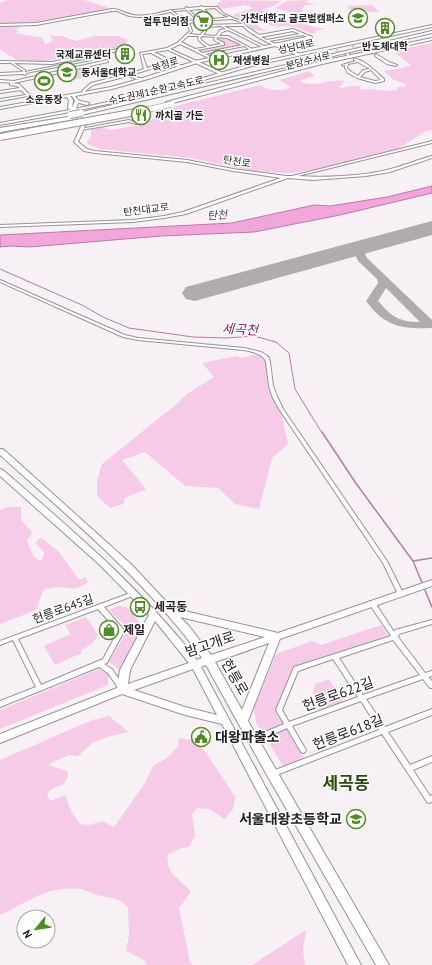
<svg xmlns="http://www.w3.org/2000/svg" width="432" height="965" font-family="'PT Sans','Noto Sans KR',sans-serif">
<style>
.green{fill:#f6cbe8}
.water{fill:#f3a6db;stroke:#b47ea4}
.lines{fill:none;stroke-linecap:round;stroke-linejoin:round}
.stream-far1{stroke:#b47ea4;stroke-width:1}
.stream{stroke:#b47ea4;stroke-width:1.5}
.taxiway{fill:#b0abae;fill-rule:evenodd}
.runway{fill:#b0abae;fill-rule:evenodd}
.street-tunnel{stroke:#ccc7cb;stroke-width:2.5;stroke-dasharray:2.5 1.5;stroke-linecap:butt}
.street-casing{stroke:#979295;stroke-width:2}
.secondary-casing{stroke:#979295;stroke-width:2}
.primary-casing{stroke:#979295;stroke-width:2}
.highway-casing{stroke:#979295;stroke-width:2}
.street{fill:#fff;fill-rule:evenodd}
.secondary{fill:#fff;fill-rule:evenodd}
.primary{fill:#fff;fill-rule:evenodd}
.highway{fill:#fff;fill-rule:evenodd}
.highway-bridge-far1-casing{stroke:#979295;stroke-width:6;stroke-linecap:butt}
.highway-bridge-casing{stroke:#979295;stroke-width:8;stroke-linecap:butt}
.highway-bridge-far1{stroke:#fff;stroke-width:5}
.highway-bridge{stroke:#fff;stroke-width:6}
.labels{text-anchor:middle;stroke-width:3;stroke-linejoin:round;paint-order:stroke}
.far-poi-label{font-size:10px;font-weight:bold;fill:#222022;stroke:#fff;text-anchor:end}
.far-street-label{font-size:10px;fill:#222022;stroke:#fff}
.far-water-label{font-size:11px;font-style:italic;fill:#731c5f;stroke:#fff}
.poi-label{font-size:12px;font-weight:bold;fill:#222022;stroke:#fff;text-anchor:start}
.street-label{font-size:12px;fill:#222022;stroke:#fff}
.water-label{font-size:13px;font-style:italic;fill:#731c5f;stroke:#fff}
.near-street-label{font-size:14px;fill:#222022;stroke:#fff}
.near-poi-label{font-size:14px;font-weight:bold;fill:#222022;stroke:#fff;text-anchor:start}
.near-quarter-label{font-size:17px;font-weight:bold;fill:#254a09;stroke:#fff}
</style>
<rect width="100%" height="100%" fill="#f7f1f5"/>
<!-- green -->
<g class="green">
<path d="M8 0H84L106 7 108 9 36 24H24L15 30 19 31 15 33 42 38 45 44 49 43 53 40 50 36H62L76 41 95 36H119L129 41 125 43 127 45C115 50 99 48 86 51L88 53 45 61H19L0 50V3Z"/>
<path d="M222 0 281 1C277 6 269 7 262 10L267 13 317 28H326L316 31V33C307 34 303 29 294 27 284 25 278 28 269 25L268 22C265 19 260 17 256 20 256 26 261 28 266 31L253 30 249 27 244 21 232 15 251 9V7L245 5 221 9 215 6Z"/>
<polygon points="310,0 305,2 317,5 306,5 302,8 302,13 289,12 275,8 287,1"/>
<polygon points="372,5 379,12 351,11 347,6"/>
<polygon points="220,37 228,38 242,45 205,53 198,50 225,44 218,39"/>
<path d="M432 43V130L426 131 397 149 319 169 292 173 257 172 191 158 100 149 88 144 87 142 91 136V129L103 127 110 130 140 125 167 113 176 106 260 85C271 92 279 91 291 88L280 80 309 71 313 74 314 76 300 81C314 89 329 78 345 81L339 87 342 88 351 86H359L360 89C364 90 366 89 370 89 380 90 387 92 397 90L398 87H405L406 84 394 80 384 71 403 68 411 65 393 51Z"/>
<polygon points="95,66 106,73 72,80 62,74"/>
<polygon points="258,354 263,357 267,363 268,384 281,413 288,444 272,458 259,509 235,504 218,488 185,486 145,452 122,460 146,489 125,498 123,504 110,508 97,496 97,481 102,464 179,402 187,394 214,377 202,363 237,356 242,358"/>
<path d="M8 507H21V520L32 532 27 541 34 557 40 561 43 558 44 553 36 543 38 539 42 538 59 552 79 580 85 577 88 582C74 591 75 588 60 587 55 587 49 589 44 589L36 610 0 624V510Z"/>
<polygon points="118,606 127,607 143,627 121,671 109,662 128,629 109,610"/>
<polygon points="86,617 98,635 92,644 81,650 82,653 55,665 44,646 71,634 65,625"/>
<polygon points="381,625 389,637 293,667 275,710 304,758 283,766 256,723 254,708 276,654 312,641 321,645"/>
<polygon points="99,669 109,674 108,685 0,729 0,710"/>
<polygon points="329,679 343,703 322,709 313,695 315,684"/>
<path d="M109 716 128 732 106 737 91 744 78 756 69 755 48 765 67 771 68 776 64 784 55 787 47 793 50 801 65 795 71 811 80 824 89 825 102 821 114 827 145 783 153 766 167 758 178 746 179 738 192 740 205 751 235 797 233 809 225 819 209 809 197 808 192 814 195 836 189 847 179 849 167 855C168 859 168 864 169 868 173 878 185 883 191 892L179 908 190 962 193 965H147L144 960 126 951 129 935 128 907C117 896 111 899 97 895 91 893 86 890 80 889 47 885 28 902 0 915V760L92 720Z"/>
<polygon points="306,930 303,950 305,965 252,965"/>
</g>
<!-- water -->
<polygon class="water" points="432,186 432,193 340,215 254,232 161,236 29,247 11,246 0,247 0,235 232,223 314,205 330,206 387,197"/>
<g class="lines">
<!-- stream-far1 -->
<polyline class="stream-far1" points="0,269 82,305 103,317 129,328 193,337 226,338 254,336 276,342 289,353 295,389 322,433"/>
<!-- stream -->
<g class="stream">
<polyline points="322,432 355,482 413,561 423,585"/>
<polyline points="413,561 432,558"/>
<polyline points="424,588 432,607"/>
</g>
<!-- taxiway -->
<path class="taxiway" d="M372 241 377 244 365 254 367 258 432 320V328C402 329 385 327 366 301L378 283 377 279 358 261 355 254 360 247ZM386 288 420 322C399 322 392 317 378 301Z"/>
<!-- runway -->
<polygon class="runway" points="432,221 432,235 195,301 186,299 182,293 186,287"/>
<!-- street-tunnel -->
<g class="street-tunnel">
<polyline points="352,46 376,55"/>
<polyline points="336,50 347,54"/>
</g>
<!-- street casing -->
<g class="street-casing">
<g id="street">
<path d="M201 6 203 7H217L224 14 243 22 246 26 259 35 293 29 312 37 310 38 303 35 269 41 300 54 299 56C283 49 255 39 243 26H224L266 47 264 48 228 30 222 32 219 36H228L254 50 252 51 244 46 205 54 214 58 213 60 180 44 170 49 221 72V74H219L168 50 154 52 182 66V68H180L170 63 131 75 142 79V81L128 76 93 85 85 91 86 93 85 94 82 91 91 83 127 74 144 69 140 53 167 48 177 43 190 31 188 25 182 19 178 18 171 12 147 17H138L129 16 117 11H112L36 25 0 26V24L36 23 112 9C120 9 126 14 133 15 146 17 159 13 171 10L180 17H181L180 16H182L187 21 197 20 187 10 174 11 173 10 185 9 186 7 188 8 200 7ZM215 8 222 14 229 17 214 19 204 9ZM201 9 212 19 199 20 189 10ZM232 19 241 22 242 24 205 25 201 21ZM198 22 203 26 204 31 200 35 189 34 192 31 190 25 188 23ZM221 26 226 29 220 30 216 36 203 35 206 31 205 27ZM293 31 300 34 267 40 261 37ZM188 36H199L198 38 199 41 207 47 195 49 181 42ZM202 36 215 37 214 40 221 44 209 46 201 40 200 38ZM218 37 227 38 242 45 203 53 197 50 224 45V43L216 39ZM151 53 168 62 147 68 142 54Z"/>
<polygon points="122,48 123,50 52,64 14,63 25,70 25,72 90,59 91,60 26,73 26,74 25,75 23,74 0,75 0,73 22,72 23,71 11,63 0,63 0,61 52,62"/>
<polygon points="347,53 349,54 349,56 346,55"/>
<polygon points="376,54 389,62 397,65 396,66 387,64 375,56"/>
<path d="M354 58C366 61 375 71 384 79V81L375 83 357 78 348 73 345 68V65L343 66 342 65 356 61 354 60ZM358 62 370 69 363 70 358 76 350 71 347 68 348 64ZM371 70 381 80 375 81 360 77 365 72Z"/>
<polygon points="107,60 108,62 14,83 0,82 0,80 14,81"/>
<polygon points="10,83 19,84 29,94 30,94 30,95 36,101 36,103 34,103 28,96 0,101 0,99 26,95 21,90 0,93 0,91 20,88 17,86 10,85"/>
<polygon points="129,120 137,123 136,124 129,122 81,130 80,129"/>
<path d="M0 280 125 335 138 338 244 348 261 352 266 355 269 358 270 362 273 386 277 396 283 409 387 561 403 593 402 594H398L383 563 279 409 272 396 269 386 266 362C263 353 252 352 244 350L138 340 123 337 0 282Z"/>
<path d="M133 592 135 593 136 594 135 595 104 607 123 629V633L107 663 104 664 112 669 123 685 124 687 123 689 121 690 119 689 108 673 99 667 0 707V701L36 687 13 640 0 645V641ZM98 609 117 630V633L103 659 41 685 18 639Z"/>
<path d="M370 601H374L394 632 395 630 432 620V624L399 634 398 637 425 673 432 671V676L428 677 432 681V688H430L423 679 366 699 385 727 432 709V715L388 732 410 765 432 756V762L413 770 430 796 432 795V802L429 803 427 802 382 734 274 776 272 777 270 776 269 774 270 772 379 730 361 701 292 726 306 750 305 752 303 753 301 752 287 728 253 743 251 742 250 740 251 738 284 724 276 710 294 667 391 636 370 605 369 603ZM393 640 420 675 363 695 339 658ZM333 659 358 697 289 722 282 710 298 671Z"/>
</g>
</g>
<!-- secondary casing -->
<g class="secondary-casing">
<path id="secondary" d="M311 36 312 38 197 63 148 79 112 89 75 96 79 101 75 111 82 118 86 124 78 142 87 149 95 151 187 160 233 169 286 176H292L432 141V143L298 176C324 178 362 176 387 170 403 166 417 160 432 156V158L390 172 366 176 313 180 288 178 186 214 164 218 133 222 0 227V225L133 220 164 216 183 212 281 178 233 171 187 162 95 153 84 151 74 142 82 124 79 120 68 108 69 100 67 97 0 109V107L111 87 146 77 195 61ZM70 96H72L75 101 72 108 73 100Z"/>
</g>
<!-- primary casing -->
<g class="primary-casing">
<g id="primary">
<polygon points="432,25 432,27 252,66 159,93 75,111 0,125 0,123 75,109 158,91 251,64"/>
<polygon points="77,100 89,103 89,104 87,105 75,102 75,101"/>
<path d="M0 449H3L132 565 172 608 278 633 432 580V586L280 639 248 721 389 965H376L268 777 206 665 201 667 361 965H348L222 724 185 715 122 694 0 743V734L117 688 120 670 149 615 100 565 0 476V469L3 470C72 530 141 588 197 660L202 658C146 581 71 519 0 455ZM180 617 265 637 211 655 189 626ZM155 621 189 663 128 684 130 670ZM269 643 242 710 215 662ZM193 669 217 715 185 707 134 690Z"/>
</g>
</g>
<!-- highway casing -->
<g class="highway-casing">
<g id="highway">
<polygon points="432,31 432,33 81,115 78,113"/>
<polygon points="432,38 432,40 322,64 169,104 166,102 322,61"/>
<polygon points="74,116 77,118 76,119 0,132 0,128"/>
</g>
</g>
<!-- street -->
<use href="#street" class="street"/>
<!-- secondary -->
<use href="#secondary" class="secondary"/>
<!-- primary -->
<use href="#primary" class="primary"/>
<!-- highway -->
<use href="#highway" class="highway"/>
<!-- highway-bridge-far1 casing -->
<g class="highway-bridge-far1-casing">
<polyline id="highway-bridge-far1" points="142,111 172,104"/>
</g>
<!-- highway-bridge casing -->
<g class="highway-bridge-casing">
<g id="highway-bridge">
<polyline points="70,115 81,113"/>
<polyline points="0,137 147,110"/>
</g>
</g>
<!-- highway-bridge-far1 -->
<use href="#highway-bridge-far1" class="highway-bridge-far1"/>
<!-- highway-bridge -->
<use href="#highway-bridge" class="highway-bridge"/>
</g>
<!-- icons -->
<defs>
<g id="university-ring" transform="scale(1)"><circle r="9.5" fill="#fff" stroke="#518c29" stroke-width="1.5"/><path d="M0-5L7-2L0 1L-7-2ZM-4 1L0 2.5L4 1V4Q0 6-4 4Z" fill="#518c29"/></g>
<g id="supermarket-ring" transform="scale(1)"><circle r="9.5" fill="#fff" stroke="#518c29" stroke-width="1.5"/><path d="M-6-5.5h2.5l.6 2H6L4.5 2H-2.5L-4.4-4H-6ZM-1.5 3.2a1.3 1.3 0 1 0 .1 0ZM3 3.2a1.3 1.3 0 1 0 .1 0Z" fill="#518c29"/></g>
<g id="building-ring" transform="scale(1)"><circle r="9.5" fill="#fff" stroke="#518c29" stroke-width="1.5"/><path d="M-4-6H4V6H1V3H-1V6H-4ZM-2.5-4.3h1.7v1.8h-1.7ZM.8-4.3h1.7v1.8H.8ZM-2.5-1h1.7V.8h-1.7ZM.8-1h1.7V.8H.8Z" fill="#518c29"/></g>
<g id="hospital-ring" transform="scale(1)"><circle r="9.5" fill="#fff" stroke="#518c29" stroke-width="1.5"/><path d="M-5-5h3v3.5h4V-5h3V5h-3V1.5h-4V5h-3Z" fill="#518c29"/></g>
<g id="stadium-ring" transform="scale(1)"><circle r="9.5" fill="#fff" stroke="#518c29" stroke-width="1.5"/><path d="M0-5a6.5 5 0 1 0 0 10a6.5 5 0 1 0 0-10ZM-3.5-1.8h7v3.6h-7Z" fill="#518c29"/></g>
<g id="restaurant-ring" transform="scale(1)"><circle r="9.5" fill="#fff" stroke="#518c29" stroke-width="1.5"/><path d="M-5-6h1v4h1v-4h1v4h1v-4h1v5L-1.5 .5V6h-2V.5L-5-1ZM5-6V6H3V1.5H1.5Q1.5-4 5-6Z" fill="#518c29"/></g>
<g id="bus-ring" transform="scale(1)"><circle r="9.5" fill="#fff" stroke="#518c29" stroke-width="1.5"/><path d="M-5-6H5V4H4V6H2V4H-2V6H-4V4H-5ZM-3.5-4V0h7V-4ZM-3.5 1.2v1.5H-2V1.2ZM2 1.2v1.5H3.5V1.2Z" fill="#518c29"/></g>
<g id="shop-ring" transform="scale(1)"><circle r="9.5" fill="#fff" stroke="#518c29" stroke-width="1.5"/><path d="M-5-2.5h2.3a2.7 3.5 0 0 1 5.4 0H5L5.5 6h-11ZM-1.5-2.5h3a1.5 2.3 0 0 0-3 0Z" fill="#518c29"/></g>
<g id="civic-ring" transform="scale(1)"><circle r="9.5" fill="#fff" stroke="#518c29" stroke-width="1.5"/><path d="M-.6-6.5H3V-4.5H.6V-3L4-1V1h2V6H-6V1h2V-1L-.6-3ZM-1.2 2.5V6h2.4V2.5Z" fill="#518c29"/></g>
<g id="school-ring" transform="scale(1)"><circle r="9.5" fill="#fff" stroke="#518c29" stroke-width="1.5"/><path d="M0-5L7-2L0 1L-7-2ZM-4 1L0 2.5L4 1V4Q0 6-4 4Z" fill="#518c29"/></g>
</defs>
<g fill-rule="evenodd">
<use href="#university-ring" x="358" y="18"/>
<use href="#supermarket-ring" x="203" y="21"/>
<use href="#building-ring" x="385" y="28"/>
<use href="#building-ring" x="125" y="54"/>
<use href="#hospital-ring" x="219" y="60"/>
<use href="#university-ring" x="67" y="72"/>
<use href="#stadium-ring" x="44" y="81"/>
<use href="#restaurant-ring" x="141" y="115"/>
<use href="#bus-ring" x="140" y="607"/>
<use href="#shop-ring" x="109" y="630"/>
<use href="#civic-ring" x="201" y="737"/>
<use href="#school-ring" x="356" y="819"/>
</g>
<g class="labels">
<!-- far-poi labels -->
<g class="far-poi-label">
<text x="344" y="22">가천대학교 글로벌캠퍼스</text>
<text x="189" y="25">컬투편의점</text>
<text x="385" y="50" text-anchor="middle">반도체대학</text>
<text x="111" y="58">국제교류센터</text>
<text x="233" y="64" text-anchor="start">재생병원</text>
<text x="81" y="76" text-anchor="start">동서울대학교</text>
<text x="44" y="103" text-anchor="middle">소운동장</text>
<text x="155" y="119" text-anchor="start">까치골 가든</text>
</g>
<!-- far-street labels -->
<g class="far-street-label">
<text transform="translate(296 46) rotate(-12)" y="4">성남대로</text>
<text transform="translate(308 60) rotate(-14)" y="4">분당수서로</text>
<text transform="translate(165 64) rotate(-19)" y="4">복정로</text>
<text transform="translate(156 90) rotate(-13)" y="4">수도권제1순환고속도로</text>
<text transform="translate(237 161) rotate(9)" y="4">탄천로</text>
<text transform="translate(146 209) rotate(-7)" y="4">탄천대교로</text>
</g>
<!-- far-water labels -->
<g class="far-water-label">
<text transform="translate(217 215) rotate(-4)" y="4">탄천</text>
</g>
<!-- poi labels -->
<g class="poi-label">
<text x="154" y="611">세곡동</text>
<text x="123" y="634">제일</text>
</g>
<!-- street labels -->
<g class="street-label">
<text transform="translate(63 609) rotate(-20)" y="4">헌릉로645길</text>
</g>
<!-- water labels -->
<g class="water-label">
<text transform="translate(240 329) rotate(3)" y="5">세곡천</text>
</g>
<!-- near-street labels -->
<g class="near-street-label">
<text transform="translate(210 644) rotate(-19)" y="5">밤고개로</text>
<text transform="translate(235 677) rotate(60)" y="5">헌릉로</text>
<text transform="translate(338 694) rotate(-20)" y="5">헌릉로622길</text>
<text transform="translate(348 732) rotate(-21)" y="5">헌릉로618길</text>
</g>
<!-- near-poi labels -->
<g class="near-poi-label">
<text x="215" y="742">대왕파출소</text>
<text x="342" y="824" text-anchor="end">서울대왕초등학교</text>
</g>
<!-- near-quarter labels -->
<g class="near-quarter-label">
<text x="346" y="789">세곡동</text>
</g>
</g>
<!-- north arrow -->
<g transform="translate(36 929) rotate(240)"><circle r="19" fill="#ffffff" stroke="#a7a6a7"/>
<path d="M0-3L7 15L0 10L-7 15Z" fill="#518c29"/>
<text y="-6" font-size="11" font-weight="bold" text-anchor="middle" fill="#222022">N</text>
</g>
</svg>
